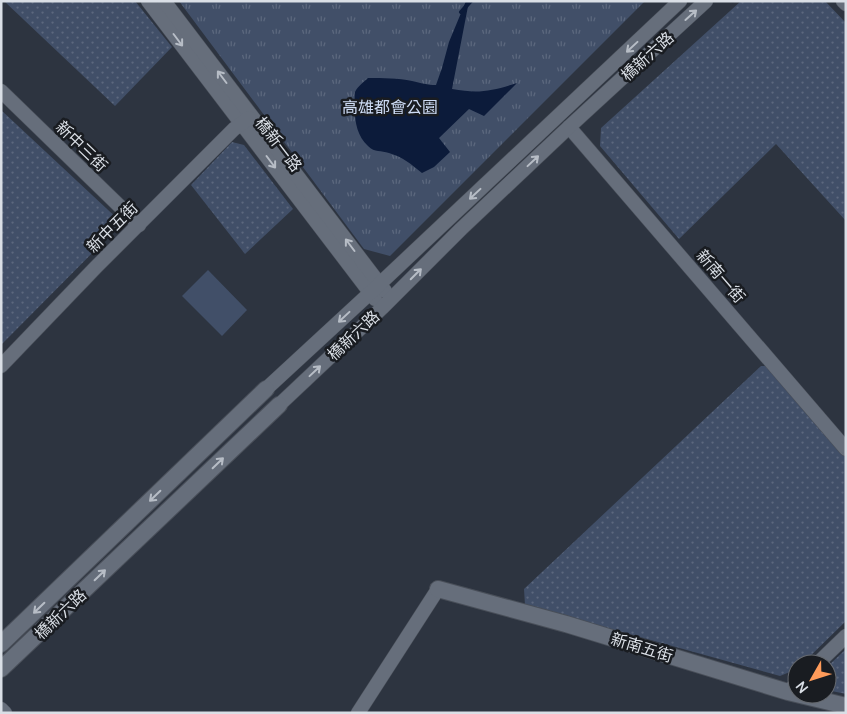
<svg xmlns="http://www.w3.org/2000/svg" width="847" height="714" font-family="Manrope,'Noto Sans TC',sans-serif">
<style>
.grass{fill:url(#grass-dots)}
.park{fill:url(#park-tufts)}
.garden{fill:#414f68}
.water{fill:#0c1b3a}
.lines{fill:none;stroke-linecap:round;stroke-linejoin:round}
.stream{stroke:#0c1b3a;stroke-width:4}
.minor-casing{stroke:#494f59;stroke-width:15}
.tertiary-casing{stroke:#494f59;stroke-width:18}
.minor{stroke:#666e7b;stroke-width:14}
.tertiary{stroke:#666e7b;stroke-width:16}
.oneway{stroke:#b7bdc6}
.labels{text-anchor:middle;stroke-width:5;stroke-linejoin:round;paint-order:stroke}
.street-label{font-size:16px;fill:#dadfe6;stroke:#191c21}
.park-label{font-size:16px;fill:#cedcf5;stroke:#191c21}
</style>
<defs>
<pattern id="grass-dots" width="8" height="8" patternUnits="userSpaceOnUse" patternTransform="scale(1.25)"><rect width="8" height="8" fill="#414f68"/><path d="M2 2h.1M6 6h.1" fill="none" stroke="#5c687e" stroke-width="1.8" stroke-linecap="round"/></pattern>
<pattern id="park-tufts" width="24" height="20" patternUnits="userSpaceOnUse" patternTransform="scale(1.25)"><rect width="24" height="20" fill="#414f68"/><path d="M3 7l-1-3M5 7V3M7 7l1-3M15 17l-1-3M17 17v-4M19 17l1-3" fill="none" stroke="#5c687e"/></pattern>
</defs>
<rect width="100%" height="100%" fill="#2d3440"/>
<!-- grass -->
<g class="grass">
<polygon points="4,1 135,1 172,47 115,106"/>
<polygon points="741,1 825,1 846,23 846,221 776,144 679,239 600,146 601,128"/>
<polygon points="1,110 122,223 1,345"/>
<polygon points="232,142 244,145 293,209 245,254 191,185"/>
<polygon points="761,366 768,366 846,456 846,621 802,664 797,664 797,669 780,676 525,605 524,589"/>
<polygon points="846,649 846,694 827,690 827,667"/>
</g>
<!-- park -->
<polygon class="park" points="179,1 645,1 390,256 364,249"/>
<!-- garden -->
<polygon class="garden" points="208,270 247,310 222,336 182,296"/>
<!-- water -->
<path class="water" d="M466 1H469L452 89C479 94 492 91 517 83L484 116 469 109 439 138 450 152 434 167 422 173C411 164 403 157 389 153 381 150 375 153 368 146 356 135 354 118 355 103 355 100 354 95 355 92 358 86 364 82 368 78 383 78 398 78 412 81 421 83 427 85 436 85L442 68 449 42Z"/>
<g class="lines">
<!-- stream -->
<polyline class="stream" points="461,12 471,1"/>
<!-- minor casing -->
<g class="minor-casing">
<g id="minor">
<polyline points="148,1 375,299"/>
<polyline points="164,1 385,291"/>
<polyline points="843,1 846,4"/>
<polyline points="1,91 139,225"/>
<polyline points="569,127 846,449"/>
<polyline points="1,366 96,267 234,129 249,118"/>
<polyline points="266,389 370,293 680,1"/>
<polyline points="279,405 382,308 461,229 569,127 706,1"/>
<polyline points="817,664 846,636"/>
<polyline points="788,692 797,683"/>
<polyline points="1,709 5,713"/>
<polyline points="358,713 438,589"/>
</g>
</g>
<!-- tertiary casing -->
<g class="tertiary-casing">
<g id="tertiary">
<polyline points="438,589 566,624 788,692 846,706"/>
<polyline points="1,644 266,389"/>
<polyline points="1,669 279,405"/>
</g>
</g>
<!-- minor -->
<use href="#minor" class="minor"/>
<!-- tertiary -->
<use href="#tertiary" class="tertiary"/>
</g>
<!-- one-way arrows -->
<defs><path id="oneway-shaft" d="M-6 0H5M1.5-3L5.5 0L1.5 3" fill="none" stroke-width="1.6" stroke-linecap="round" stroke-linejoin="round" transform="scale(1.25)"/></defs>
<g class="oneway">
<use href="#oneway-shaft" transform="translate(691 15) rotate(-42)"/>
<use href="#oneway-shaft" transform="translate(178 40) rotate(53)"/>
<use href="#oneway-shaft" transform="translate(632 47) rotate(137)"/>
<use href="#oneway-shaft" transform="translate(222 77) rotate(-127)"/>
<use href="#oneway-shaft" transform="translate(533 161) rotate(-43)"/>
<use href="#oneway-shaft" transform="translate(271 162) rotate(53)"/>
<use href="#oneway-shaft" transform="translate(475 194) rotate(137)"/>
<use href="#oneway-shaft" transform="translate(350 245) rotate(-127)"/>
<use href="#oneway-shaft" transform="translate(416 274) rotate(-45)"/>
<use href="#oneway-shaft" transform="translate(344 317) rotate(137)"/>
<use href="#oneway-shaft" transform="translate(315 371) rotate(-43)"/>
<use href="#oneway-shaft" transform="translate(218 463) rotate(-44)"/>
<use href="#oneway-shaft" transform="translate(155 496) rotate(136)"/>
<use href="#oneway-shaft" transform="translate(100 575) rotate(-44)"/>
<use href="#oneway-shaft" transform="translate(39 608) rotate(136)"/>
</g>
<g class="labels">
<!-- street labels -->
<g class="street-label">
<text transform="translate(647 56) rotate(-42)" y="6">橋新六路</text>
<text transform="translate(279 144) rotate(52)" y="6">橋新一路</text>
<text transform="translate(82 146) rotate(44)" y="6">新中三街</text>
<text transform="translate(112 227) rotate(-45)" y="6">新中五街</text>
<text transform="translate(721 276) rotate(49)" y="6">新南一街</text>
<text transform="translate(353 335) rotate(-43)" y="6">橋新六路</text>
<text transform="translate(60 614) rotate(-44)" y="6">橋新六路</text>
<text transform="translate(642 647) rotate(17)" y="6">新南五街</text>
</g>
<!-- park labels -->
<g class="park-label">
<text x="390" y="113">高雄都會公園</text>
</g>
</g>
<!-- border -->
<rect width="847" height="714" fill="none" stroke="#dadfe6" stroke-width="5"/>
<!-- north arrow -->
<g transform="translate(812 679) rotate(231)"><circle r="24" fill="#191c21" stroke="#666a70"/>
<path d="M0-4L9 19L0 12L-9 19Z" fill="#ff9b5a"/>
<text y="-8" font-size="14" font-weight="bold" text-anchor="middle" fill="#dadfe6">N</text>
</g>
</svg>
